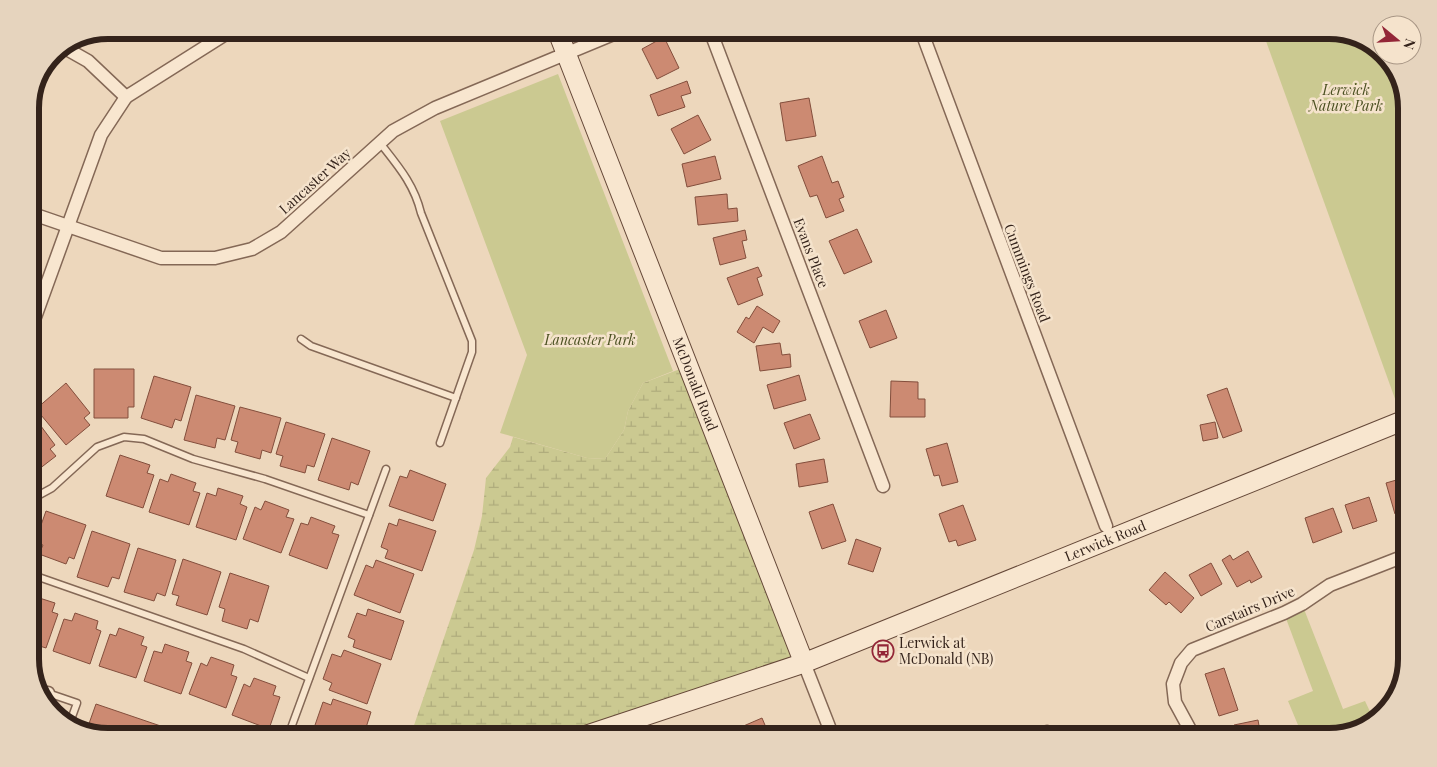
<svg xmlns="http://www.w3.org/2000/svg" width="1437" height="767" font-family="'Playfair Display',serif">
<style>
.wetland{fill:url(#wetland-marsh)}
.green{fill:#cbc991}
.building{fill:#cc8a72;stroke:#834e3c}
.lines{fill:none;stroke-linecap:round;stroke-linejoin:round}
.lane-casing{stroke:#846856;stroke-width:9}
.street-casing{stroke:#846856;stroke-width:15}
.secondary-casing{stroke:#664939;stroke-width:21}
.lane{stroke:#f8e6cf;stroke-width:6}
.street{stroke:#f8e6cf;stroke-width:12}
.secondary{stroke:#f8e6cf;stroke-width:19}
.labels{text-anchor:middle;stroke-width:5;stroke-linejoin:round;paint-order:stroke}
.park-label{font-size:14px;font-style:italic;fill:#4b5021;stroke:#f5e3cc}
.street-label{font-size:14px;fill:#34231b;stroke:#f5e3cc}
.poi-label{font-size:14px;fill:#34231b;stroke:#f5e3cc;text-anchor:start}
.rim{fill:none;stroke:#34231b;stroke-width:6}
</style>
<defs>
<pattern id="wetland-marsh" width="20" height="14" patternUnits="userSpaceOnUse" patternTransform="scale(1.25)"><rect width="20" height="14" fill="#cbc991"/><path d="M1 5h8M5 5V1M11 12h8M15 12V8" fill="none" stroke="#afac7c"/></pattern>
</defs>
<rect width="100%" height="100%" fill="#edd7bc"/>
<!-- wetland -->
<polygon class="wetland" points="688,366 804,663 581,737 410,737 474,550 482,516 486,478 510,447 513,437 587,458 605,459 624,430 628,411 643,383"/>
<!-- green -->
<g class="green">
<polygon points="1262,30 1329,30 1364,38 1394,65 1407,103 1407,419 1403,421"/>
<polygon points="558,74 673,371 643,383 628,411 624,430 605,459 587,458 500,433 527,355 440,121"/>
<path d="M1302 604 1343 709 1365 701 1374 720C1359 736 1324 737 1303 737L1288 701 1313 691 1284 613Z"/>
</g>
<!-- building -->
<g class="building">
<polygon points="664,37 679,68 657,79 642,49"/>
<polygon points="687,81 691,93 681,96 685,107 658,116 650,95"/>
<polygon points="809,98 816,136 786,141 780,103"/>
<polygon points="698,115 711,140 684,154 671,129"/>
<polygon points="715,156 721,179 687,187 682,164"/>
<polygon points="822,156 832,183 838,181 844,197 839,199 844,211 826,218 817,195 810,197 798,166"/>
<polygon points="727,194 728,209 737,208 738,221 698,225 695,197"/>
<polygon points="857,229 872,262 844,274 829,241"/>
<polygon points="745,230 747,240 742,241 746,258 720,265 713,238"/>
<polygon points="758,267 762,276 757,278 763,295 738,305 727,278"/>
<polygon points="757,306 780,321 773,333 763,327 754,343 737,332 746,317 749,319"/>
<polygon points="886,310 897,338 870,348 859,321"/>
<polygon points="780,343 782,355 790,354 791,367 760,371 756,346"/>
<polygon points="94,369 134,369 134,407 128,407 128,418 94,418"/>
<polygon points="799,375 806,400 774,409 767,385"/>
<polygon points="154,376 191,387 181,421 175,419 172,428 141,418"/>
<polygon points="891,381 918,382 918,399 925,399 925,417 890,417"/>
<polygon points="66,383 90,413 84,418 90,425 66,445 36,409"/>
<polygon points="1227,388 1242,431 1223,438 1207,395"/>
<polygon points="196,395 235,406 225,440 217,438 215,448 184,440"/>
<polygon points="240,407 281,418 271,453 262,450 260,459 235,452 238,442 231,440"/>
<polygon points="32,414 55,445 50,449 56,456 30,476 30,415"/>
<polygon points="810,414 820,439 794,449 784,423"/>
<polygon points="286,422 325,434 314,467 307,465 305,473 280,466 283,456 276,454"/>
<polygon points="1215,422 1218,438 1203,441 1200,425"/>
<polygon points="332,438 370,451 358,485 351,482 349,490 318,480"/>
<polygon points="947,443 958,482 942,486 939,475 934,476 926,449"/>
<polygon points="120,455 150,465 147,473 154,475 143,508 106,496"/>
<polygon points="824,459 828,482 799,487 796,464"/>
<polygon points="410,470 446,484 433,521 389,506 400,476 407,478"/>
<polygon points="171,474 196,483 193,491 200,493 189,525 149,512 160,479 168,482"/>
<polygon points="1407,477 1407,511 1395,514 1386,483"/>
<polygon points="218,488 243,496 240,504 247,507 236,540 196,527 207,493 216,496"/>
<polygon points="1369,497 1377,521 1353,529 1345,505"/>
<polygon points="265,501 289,510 286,517 294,519 281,553 243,539 255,507 261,510"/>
<polygon points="833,504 846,541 822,549 809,512"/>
<polygon points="963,505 976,540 958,546 956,540 949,542 939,514"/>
<polygon points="1333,508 1342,532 1313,543 1305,518"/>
<polygon points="46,511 86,525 74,559 69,557 66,564 39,554 43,545 35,542"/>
<polygon points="311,517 335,526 332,533 339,535 327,569 289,555 301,523 308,525"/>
<polygon points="399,519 436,531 422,571 385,558 388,550 381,547 389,523 397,526"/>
<polygon points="92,531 130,544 119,579 112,577 108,587 77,577"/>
<polygon points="856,539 881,548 873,572 848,564"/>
<polygon points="138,548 176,560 165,596 157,593 154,601 124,592"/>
<polygon points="1248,551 1262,577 1251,583 1250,580 1237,587 1222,560 1230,555 1233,560"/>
<polygon points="183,559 221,572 207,615 176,605 179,596 172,594"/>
<polygon points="376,560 414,574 400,613 354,595 366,565 373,568"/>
<polygon points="1211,563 1222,584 1201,596 1189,575"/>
<polygon points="1165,572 1194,598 1181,613 1169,602 1166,605 1149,590"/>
<polygon points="230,573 269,586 258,622 250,619 247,629 222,621 225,609 219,607"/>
<polygon points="30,595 55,603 52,612 58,614 46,648 30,643"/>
<polygon points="368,609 404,621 391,660 353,647 355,640 348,637 357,613 366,616"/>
<polygon points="75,613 98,621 96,629 101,631 90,664 53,651 64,619 72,621"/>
<polygon points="119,628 144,637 141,645 147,647 136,678 99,666 110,634 116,636"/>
<polygon points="165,644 189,652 186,661 192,663 181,694 144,681 154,651 162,653"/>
<polygon points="344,650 381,664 367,704 329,690 332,683 323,679 332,654 341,657"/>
<polygon points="211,657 234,665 231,675 237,677 226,708 189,694 201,663 207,666"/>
<polygon points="1224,668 1238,710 1219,716 1205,674"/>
<polygon points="254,678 276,686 273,695 280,697 269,729 232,715 244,684 250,687"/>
<polygon points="333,699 371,712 363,737 324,737 326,732 314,728 323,702 331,705"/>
<polygon points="96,704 193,737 108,737 86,732"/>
<polygon points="762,718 770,737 718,737"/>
<polygon points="1258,720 1261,737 1236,737 1234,725"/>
</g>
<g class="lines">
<!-- lane casing -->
<g class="lane-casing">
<g id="lane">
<path d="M380 143C398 166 414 184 421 213L472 341V352L440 443"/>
<polyline points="301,339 311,346 456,398"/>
<polyline points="30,500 52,488 97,447 124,437 144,439 193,459 265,479 369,515"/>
<polyline points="30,574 244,649 309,678"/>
<polyline points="39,690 77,703 69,725"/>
<polyline points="291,728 386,469"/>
</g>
</g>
<!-- street casing -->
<g class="street-casing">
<g id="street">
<polyline points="710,30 883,486"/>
<polyline points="921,30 1106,526"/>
<polyline points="65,48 88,61 126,97"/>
<polyline points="30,213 161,258 215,258 252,249 281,232 393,131 435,108 623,30"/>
<polyline points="30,331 101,135 126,97 232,30"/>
<polyline points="804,663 833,737"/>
<polyline points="44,703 48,693"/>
<polyline points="1034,737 1047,732"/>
<polyline points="1194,737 1175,702 1173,684 1181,663 1192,650 1284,613 1302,604 1330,585 1407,555"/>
</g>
</g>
<!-- secondary casing -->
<g class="secondary-casing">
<g id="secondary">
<path id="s1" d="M557 30 804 663"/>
<path id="s2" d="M581 737 804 663 1407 419"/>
</g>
</g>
<!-- lane -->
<use href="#lane" class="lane"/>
<!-- street -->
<use href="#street" class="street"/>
<!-- secondary -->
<use href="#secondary" class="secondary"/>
</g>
<!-- icons -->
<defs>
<g id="bus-ring" transform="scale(1.125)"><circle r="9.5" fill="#f5e3cc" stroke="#932637" stroke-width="1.5"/><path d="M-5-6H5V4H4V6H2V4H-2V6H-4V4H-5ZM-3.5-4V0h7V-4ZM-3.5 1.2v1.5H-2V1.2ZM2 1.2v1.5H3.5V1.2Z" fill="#932637"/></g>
</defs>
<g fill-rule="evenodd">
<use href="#bus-ring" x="883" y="651"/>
</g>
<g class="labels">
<!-- park labels -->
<g class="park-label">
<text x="1346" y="95">Lerwick<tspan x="1346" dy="16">Nature Park</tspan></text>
<text x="590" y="345">Lancaster Park</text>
</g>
<!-- street labels -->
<g class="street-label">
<text transform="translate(315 181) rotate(-42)" y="5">Lancaster Way</text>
<text transform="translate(811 253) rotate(69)" y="5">Evans Place</text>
<text transform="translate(1027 273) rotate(69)" y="5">Cummings Road</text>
<text dy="5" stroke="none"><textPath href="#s1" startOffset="380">McDonald Road</textPath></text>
<text dy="5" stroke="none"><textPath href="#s2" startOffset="560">Lerwick Road</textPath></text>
<text transform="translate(1250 609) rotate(-23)" y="5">Carstairs Drive</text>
</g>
<!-- poi labels -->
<g class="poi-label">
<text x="899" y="648">Lerwick at<tspan x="899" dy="16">McDonald (NB)</tspan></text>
</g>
</g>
<!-- crop -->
<path d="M0 0H1437V767H0ZM108 39H1329A69 69 0 0 1 1398 108V659A69 69 0 0 1 1329 728H108A69 69 0 0 1 39 659V108A69 69 0 0 1 108 39Z" fill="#e6d4be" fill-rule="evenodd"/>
<path class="rim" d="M108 39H1329A69 69 0 0 1 1398 108V659A69 69 0 0 1 1329 728H108A69 69 0 0 1 39 659V108A69 69 0 0 1 108 39Z"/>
<!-- north arrow -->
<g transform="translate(1397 40) rotate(108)"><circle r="24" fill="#f5e3cc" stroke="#a89685"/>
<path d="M0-4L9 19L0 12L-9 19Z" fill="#932637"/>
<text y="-8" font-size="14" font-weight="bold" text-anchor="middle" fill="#34231b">N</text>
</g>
</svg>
